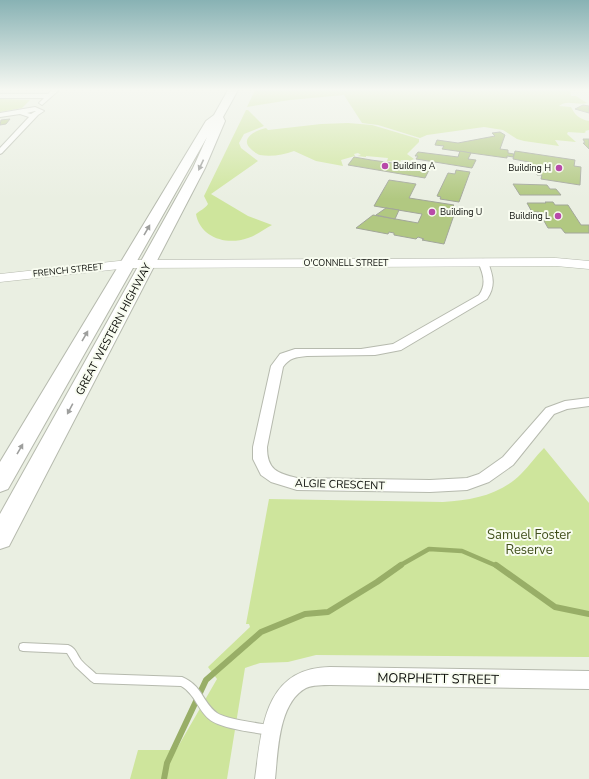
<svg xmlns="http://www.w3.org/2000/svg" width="589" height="779" font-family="'Nunito Sans',sans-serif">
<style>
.green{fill:#cee59c}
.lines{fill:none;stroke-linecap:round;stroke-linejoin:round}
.stream-far1{stroke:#98ae67;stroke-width:4.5}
.stream{stroke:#98ae67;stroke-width:6}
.building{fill:#b1c881;stroke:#a2a69a}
.service-casing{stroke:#b6baae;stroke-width:2}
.minor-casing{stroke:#b6baae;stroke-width:2}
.tertiary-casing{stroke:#b6baae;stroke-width:1}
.trunk-casing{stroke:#b6baae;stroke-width:2}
.service{fill:#fff;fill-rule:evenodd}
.minor{fill:#fff;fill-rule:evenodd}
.tertiary{fill:#fff;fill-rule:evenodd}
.trunk{fill:#fff;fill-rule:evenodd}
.oneway{fill:#9e9f9d}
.poi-dot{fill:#b84aa9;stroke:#f8fcf0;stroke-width:1.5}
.labels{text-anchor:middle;stroke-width:4;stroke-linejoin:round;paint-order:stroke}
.far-poi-label{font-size:9px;fill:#0c0e0a;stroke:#f8fcf0;text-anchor:start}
.far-street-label{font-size:9px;fill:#0c0e0a;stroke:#f8fcf0}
.street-label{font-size:11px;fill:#0c0e0a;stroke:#f8fcf0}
.near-park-label{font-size:13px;fill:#404f1b;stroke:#f8fcf0}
.near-street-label{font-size:13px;fill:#0c0e0a;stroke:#f8fcf0}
</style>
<rect width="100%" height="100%" fill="#eaefe2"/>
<!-- green -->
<g class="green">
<path d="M255 90H570L571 96H576L587 103C577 106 567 99 559 106L571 107C575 115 579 119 589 121V130L585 131 586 132 584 133 568 132 567 134 576 142 555 140 559 146 524 141 517 139 503 130 484 127 427 135 420 138 378 125 362 123 344 95 290 100 247 107Z"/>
<polygon points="0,99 30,100 22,108 0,112"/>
<path d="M246 110H248L264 126 244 134 239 143 241 148 258 161 211 194 248 216 272 225C264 229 257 235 248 238 226 246 200 237 196 214 200 210 205 209 208 204L204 196Z"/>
<path d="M348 123 372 125 419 139V142L407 154 414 159 409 161 401 160 400 162 387 161 388 158 366 156V157L357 156 361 155 358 153 354 154 355 156 341 160 343 166 316 161 294 151C283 155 271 157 260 155 257 154 254 152 252 150 238 139 256 130 266 128L268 130 321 124Z"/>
<path d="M544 448 589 503V657L316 655 288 662 260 663 245 668 227 779H130L138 750H176L217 679 208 667 250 627 249 624H246L269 499 443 502C472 500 500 495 521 474 529 466 536 456 544 448Z"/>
</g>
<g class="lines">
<!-- stream-far1 -->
<polyline class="stream-far1" points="399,566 429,549 462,551 497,566"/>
<!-- stream -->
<g class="stream">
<polyline points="496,565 555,607 589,614"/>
<polyline points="164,779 167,763 206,680 261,632 305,614 328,612 377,582 401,565"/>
</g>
</g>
<!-- building -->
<g class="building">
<polygon points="583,105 589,106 589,113 575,109"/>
<polygon points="10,119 6,124 0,125 1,120"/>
<polygon points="500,132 505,135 500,149 508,150 508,153 514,154 513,157 507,156 507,158 442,149 444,146 435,145 437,140 458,143 495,136 492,133"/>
<polygon points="583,139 589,139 589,149 583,143 585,143"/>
<polygon points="460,151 471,153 468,159 476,160 472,168 416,159 418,156 415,156 418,152 458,157"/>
<polygon points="515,151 575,160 574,166 581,167 580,185 541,179 542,175 537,175 537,167 528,165 529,162 513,159"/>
<polygon points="354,157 371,160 430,168 425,178 348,165"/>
<polygon points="456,170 470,172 459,202 440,199 441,197 437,196 448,173 455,174"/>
<polygon points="389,180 416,184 409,198 454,205 448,211 455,212 444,244 422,240 424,239 418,237 416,239 394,235 394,233 389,232 388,234 356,228 373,215 418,223 422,214 374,206"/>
<polygon points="513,184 547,185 550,189 556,189 561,195 520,195"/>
<polygon points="545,202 553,202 555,205 568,205 581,225 589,225 589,233 565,233 561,228 548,228 539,212 532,212 527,203 546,203"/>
<polygon points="386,208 399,210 395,219 376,215"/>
</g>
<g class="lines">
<!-- service casing -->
<g class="service-casing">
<path id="service" d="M23 643 68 645C76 648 76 653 81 660 85 665 91 669 96 674L182 677C203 686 202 702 217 713 225 719 257 723 269 725L272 727 274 730 272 733 269 735C254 732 221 729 209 719 198 710 195 694 181 686L94 683 91 681 75 666 67 653 23 651 20 650 19 647 20 644Z"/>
</g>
<!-- minor casing -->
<g class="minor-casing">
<g id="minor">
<polygon points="52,90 59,90 42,105 39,103 44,98 0,98 0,94 48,94"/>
<path d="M35 107 44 111 38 115 2 153 0 154V148L29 117 20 114 0 117V113ZM35 111H36L31 114 27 113Z"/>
<path d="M483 259 488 262C493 276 496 286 487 299L401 350 375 355 307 356C296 357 289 358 283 367L267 447C267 470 277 473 297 478L430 480 467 478 479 474 503 457 546 408 565 401 589 398V406L567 409 554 414 513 465 489 482 467 490 430 492 297 490 271 482 261 475 253 459V447L271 366 280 354 295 349H361L393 344 479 295C487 284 483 273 478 262Z"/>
<path d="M330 667 589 671V689L330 685C323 685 312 685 306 688 278 703 278 752 275 779H255C262 728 264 668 330 667Z"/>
</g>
</g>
<!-- tertiary casing -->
<g class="tertiary-casing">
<polygon id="tertiary" points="556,258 589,261 589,269 556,266 128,268 0,282 0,274 128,260"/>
</g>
<!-- trunk casing -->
<g class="trunk-casing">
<polygon id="trunk" points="228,90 238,90 223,117 225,121 205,168 9,546 0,549 0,514 193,168 207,137 8,489 0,492 0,462 206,121 214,115"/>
</g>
<!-- service -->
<use href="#service" class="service"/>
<!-- minor -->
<use href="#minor" class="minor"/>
<!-- tertiary -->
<use href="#tertiary" class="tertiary"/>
<!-- trunk -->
<use href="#trunk" class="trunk"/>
</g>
<!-- one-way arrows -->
<defs><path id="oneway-solid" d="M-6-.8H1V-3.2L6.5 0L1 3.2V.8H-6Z"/></defs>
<g class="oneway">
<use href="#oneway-solid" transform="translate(201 165) rotate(115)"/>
<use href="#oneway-solid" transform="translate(147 230) rotate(-60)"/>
<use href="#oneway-solid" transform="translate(85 336) rotate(-60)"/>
<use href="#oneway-solid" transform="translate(70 409) rotate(118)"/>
<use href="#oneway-solid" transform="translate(20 449) rotate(-60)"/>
</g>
<!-- sky -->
<linearGradient id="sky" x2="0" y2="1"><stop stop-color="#88b2b4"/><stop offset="0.45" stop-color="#f6f8f2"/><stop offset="1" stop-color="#f6f8f2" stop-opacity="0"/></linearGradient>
<rect width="589" height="199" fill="url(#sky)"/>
<!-- markers -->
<g class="poi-dot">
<circle cx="385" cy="166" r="4"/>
<circle cx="559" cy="168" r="4"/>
<circle cx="432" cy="212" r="4"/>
<circle cx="558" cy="216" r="4"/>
</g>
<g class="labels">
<!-- far-poi labels -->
<g class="far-poi-label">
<text x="393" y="169">Building A</text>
<text x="551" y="171" text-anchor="end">Building H</text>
<text x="440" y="215">Building U</text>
<text x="550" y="219" text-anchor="end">Building L</text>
</g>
<!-- far-street labels -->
<g class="far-street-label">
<text x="346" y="266">O'CONNELL STREET</text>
<text transform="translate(68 270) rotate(-6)" y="3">FRENCH STREET</text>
</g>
<!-- street labels -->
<g class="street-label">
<text transform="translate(113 329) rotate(-62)" y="4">GREAT WESTERN HIGHWAY</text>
<text transform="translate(340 484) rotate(2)" y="4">ALGIE CRESCENT</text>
</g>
<!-- near-park labels -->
<g class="near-park-label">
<text x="529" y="539">Samuel Foster<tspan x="529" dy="15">Reserve</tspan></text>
</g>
<!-- near-street labels -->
<g class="near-street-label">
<text transform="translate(438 678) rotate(1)" y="5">MORPHETT STREET</text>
</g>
</g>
</svg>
